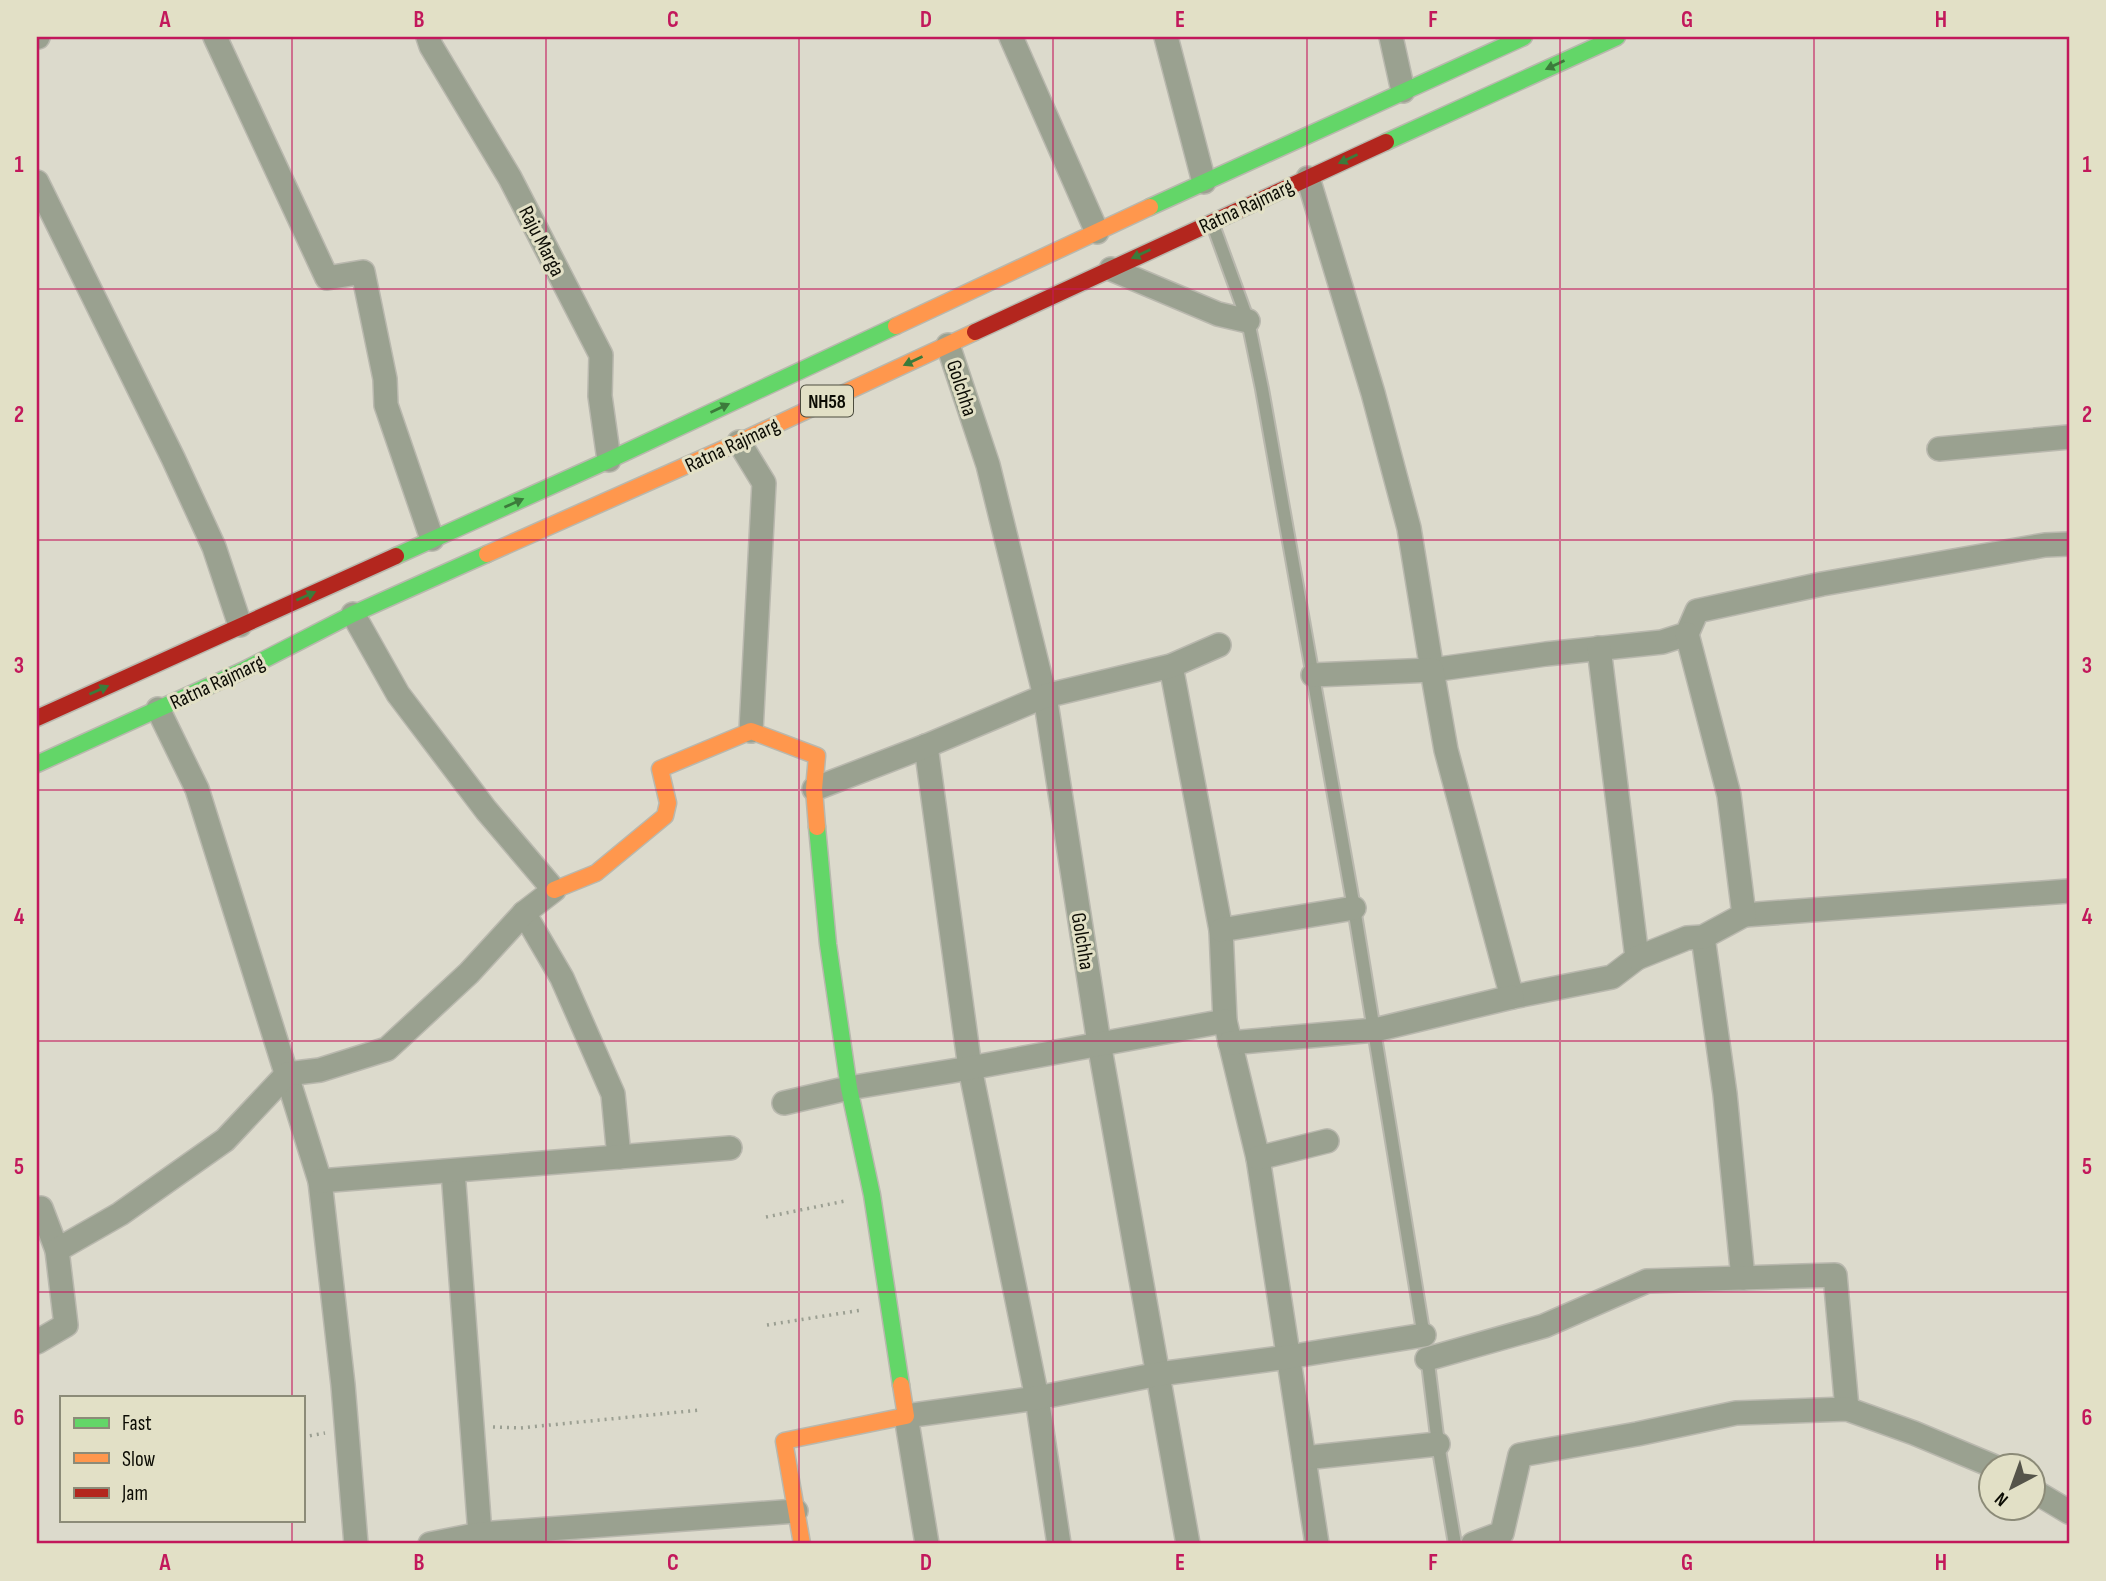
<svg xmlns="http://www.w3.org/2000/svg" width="2106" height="1581" font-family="'Sofia Sans Condensed',sans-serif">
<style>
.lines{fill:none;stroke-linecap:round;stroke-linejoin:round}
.lane-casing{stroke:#b9b8ae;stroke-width:16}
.street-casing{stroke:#b9b8ae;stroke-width:26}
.fast-casing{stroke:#b9b8ae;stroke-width:19}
.slow-casing{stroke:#b9b8ae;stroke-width:19}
.jam-casing{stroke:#b9b8ae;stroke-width:19}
.path{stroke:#9b9f92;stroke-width:3.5;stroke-dasharray:2 5;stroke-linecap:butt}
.lane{stroke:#9aa190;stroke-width:12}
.street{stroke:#9aa190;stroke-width:23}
.fast{stroke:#63d668;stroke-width:16}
.slow{stroke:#ff974d;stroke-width:16}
.jam{stroke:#b3261e;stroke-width:16}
.oneway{fill:#3c7b3b}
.grid{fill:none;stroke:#c2185b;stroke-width:2;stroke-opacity:0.55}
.labels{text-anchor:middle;stroke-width:6;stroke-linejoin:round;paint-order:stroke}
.shield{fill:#e2e0c6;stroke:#4c4c3e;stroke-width:2}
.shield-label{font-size:19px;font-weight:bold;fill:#0c0c04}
.street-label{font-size:21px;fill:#0c0c04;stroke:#e2e0c6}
.neatline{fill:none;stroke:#c2185b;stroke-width:2.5}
.grid-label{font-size:23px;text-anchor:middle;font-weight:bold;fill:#c2185b}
</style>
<rect width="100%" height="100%" fill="#dcdacc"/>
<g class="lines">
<!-- lane casing -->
<g class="lane-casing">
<g id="lane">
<polyline points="1213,225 1248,321 1262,389 1354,908 1424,1337"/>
<polyline points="1427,1355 1438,1444 1455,1544"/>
</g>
</g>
<!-- street casing -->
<g class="street-casing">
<g id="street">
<polyline points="37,37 38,37"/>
<polyline points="215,37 327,278 363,272 385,379 386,405 432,539"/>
<polyline points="428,37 431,46 510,178 601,355 600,396 609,460"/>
<polyline points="1011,37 1097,232"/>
<polyline points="1166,37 1204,182"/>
<polyline points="1391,37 1403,91"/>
<polyline points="1308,178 1373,393 1409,528 1432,670 1546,654 1662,642 1687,634 1697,611 1822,584 2045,545 2069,544"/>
<polyline points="37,182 173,458 214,547 240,625"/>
<polyline points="1111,269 1218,314 1248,321"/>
<polyline points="948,345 988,465 1045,696 1099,1043 1188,1544"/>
<polyline points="739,442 764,483 751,731"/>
<polyline points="1939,449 2069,437"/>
<polyline points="1171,666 1221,930 1225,1021 1258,1158 1317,1544"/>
<polyline points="1313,675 1432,670 1446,750 1512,997 1612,977 1637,958 1599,648"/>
<polyline points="158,709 197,789 320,1181 343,1385 356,1544"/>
<polyline points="926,746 970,1068 1037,1398 1059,1544"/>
<polyline points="814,789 926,746 1045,696 1171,666 1219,645"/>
<polyline points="524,913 562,978 613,1094 619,1157"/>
<polyline points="1744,915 2069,891"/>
<polyline points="1221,930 1354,908"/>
<polyline points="1703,937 1725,1094 1743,1278"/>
<polyline points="1637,958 1687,938 1703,937 1744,915 1729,795 1687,634"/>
<polyline points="1230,1043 1375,1030 1512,997"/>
<polyline points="784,1103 849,1088 970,1068 1225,1021"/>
<polyline points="1258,1158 1327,1141"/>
<polyline points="453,1171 480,1534"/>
<polyline points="320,1181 730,1148"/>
<polyline points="37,1209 41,1208 57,1250"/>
<polyline points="37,1342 66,1325 57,1250 120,1214 225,1140 287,1074 320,1070 387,1049 469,973 524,913 554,890 486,810 398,694 353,614"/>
<polyline points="1427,1359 1544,1326 1647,1281 1835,1275 1847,1409"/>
<polyline points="1304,1458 1438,1444"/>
<polyline points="2032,1490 2069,1512"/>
<polyline points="430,1544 480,1534 796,1511"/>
<polyline points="927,1544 906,1416 1037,1398 1159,1374 1288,1357 1424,1335"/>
<polyline points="1473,1544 1502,1533 1520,1455 1637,1434 1736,1413 1847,1409 1914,1433 1993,1466"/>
</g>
</g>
<!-- fast casing -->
<g class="fast-casing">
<g id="fast">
<polyline points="1386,142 1617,37"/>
<polyline points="1150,207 1524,37"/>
<polyline points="396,556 609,460 896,326"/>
<polyline points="37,764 242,671 353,614 487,554"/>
<polyline points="817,827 828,944 849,1088 872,1195 901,1385"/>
</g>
</g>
<!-- slow casing -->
<g class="slow-casing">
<g id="slow">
<polyline points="896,326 1150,207"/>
<polyline points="487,554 739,442 975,332"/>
<polyline points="554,890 596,873 665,816 668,803 660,769 751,731 817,756 814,789 817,827"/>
<polyline points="802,1544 784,1441 906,1416 901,1385"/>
</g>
</g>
<!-- jam casing -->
<g class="jam-casing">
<g id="jam">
<polyline points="975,332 1386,142"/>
<polyline points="37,718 396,556"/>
</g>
</g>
<!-- path -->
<g class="path">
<polyline points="766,1217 845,1201"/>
<polyline points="767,1325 862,1310"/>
<polyline points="493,1427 520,1428 700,1410"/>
<polyline points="303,1437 325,1433"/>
</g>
<!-- lane -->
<use href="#lane" class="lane"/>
<!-- street -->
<use href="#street" class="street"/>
<!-- fast -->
<use href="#fast" class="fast"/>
<!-- slow -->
<use href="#slow" class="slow"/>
<!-- jam -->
<use href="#jam" class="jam"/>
</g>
<!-- one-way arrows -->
<defs><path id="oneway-solid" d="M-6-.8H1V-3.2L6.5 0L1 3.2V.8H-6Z" transform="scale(1.75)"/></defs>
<g class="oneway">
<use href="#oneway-solid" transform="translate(1555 65) rotate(155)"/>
<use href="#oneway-solid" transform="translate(1348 159) rotate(155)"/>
<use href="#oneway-solid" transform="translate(1141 254) rotate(155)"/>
<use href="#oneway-solid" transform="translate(913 361) rotate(155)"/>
<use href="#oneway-solid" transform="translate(720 408) rotate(-25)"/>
<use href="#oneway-solid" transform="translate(514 503) rotate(-24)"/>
<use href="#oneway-solid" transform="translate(306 596) rotate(-24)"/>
<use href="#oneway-solid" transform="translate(99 690) rotate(-24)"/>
</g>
<!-- grid -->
<path class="grid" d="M292 37V1397M546 37V1544M799 37V1544M1053 37V1544M1307 37V1544M1560 37V1544M1814 37V1544M37 289H2069M37 540H2069M37 790H2069M37 1041H2069M37 1292H2069M292 1520V1544"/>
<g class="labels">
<!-- shield labels -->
<rect class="shield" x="801" y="385.5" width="52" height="31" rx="5"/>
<g class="shield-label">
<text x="827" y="408">NH58</text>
</g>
<!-- street labels -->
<g class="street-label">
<text transform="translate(1246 206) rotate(-25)" y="7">Ratna Rajmarg</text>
<text transform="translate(542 241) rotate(63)" y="7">Raju Marga</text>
<text transform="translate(962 388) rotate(72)" y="7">Golchha</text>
<text transform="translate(732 445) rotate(-25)" y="7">Ratna Rajmarg</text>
<text transform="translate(217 682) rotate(-25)" y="7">Ratna Rajmarg</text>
<text transform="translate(1083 941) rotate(81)" y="7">Golchha</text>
</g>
</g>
<!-- border -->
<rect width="2106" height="1581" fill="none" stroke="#e2e0c6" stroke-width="77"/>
<!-- legend -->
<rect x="60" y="1396" width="245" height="126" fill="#e2e0c6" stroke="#8c8b78" stroke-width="2"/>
<rect x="74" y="1418" width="35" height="10" fill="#63d668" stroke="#8c8b78" stroke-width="2"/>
<text x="122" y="1430" font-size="21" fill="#0c0c04">Fast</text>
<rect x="74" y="1453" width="35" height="10" fill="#ff974d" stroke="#8c8b78" stroke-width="2"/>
<text x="122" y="1466" font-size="21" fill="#0c0c04">Slow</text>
<rect x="74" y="1488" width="35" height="10" fill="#b3261e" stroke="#8c8b78" stroke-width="2"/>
<text x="122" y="1500" font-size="21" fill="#0c0c04">Jam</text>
<!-- north arrow -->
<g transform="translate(2012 1487) rotate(221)"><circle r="33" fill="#e2e0c6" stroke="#8c8b78" stroke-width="2"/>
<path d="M0-5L12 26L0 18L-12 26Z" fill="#55544a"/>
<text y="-10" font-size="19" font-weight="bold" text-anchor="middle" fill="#0c0c04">N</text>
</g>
<rect x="38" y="38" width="2030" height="1504" class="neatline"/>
<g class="grid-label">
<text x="165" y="27">A</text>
<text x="419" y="27">B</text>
<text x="673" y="27">C</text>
<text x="926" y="27">D</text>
<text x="1180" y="27">E</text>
<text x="1433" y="27">F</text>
<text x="1687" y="27">G</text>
<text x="1941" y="27">H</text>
<text x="19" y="172">1</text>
<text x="2087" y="172">1</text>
<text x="19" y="422">2</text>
<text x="2087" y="422">2</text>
<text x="19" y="673">3</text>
<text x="2087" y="673">3</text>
<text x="19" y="924">4</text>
<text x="2087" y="924">4</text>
<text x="19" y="1174">5</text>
<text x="2087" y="1174">5</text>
<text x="19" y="1425">6</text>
<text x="2087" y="1425">6</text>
<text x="165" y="1570">A</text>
<text x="419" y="1570">B</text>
<text x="673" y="1570">C</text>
<text x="926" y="1570">D</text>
<text x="1180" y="1570">E</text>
<text x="1433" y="1570">F</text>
<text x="1687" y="1570">G</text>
<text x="1941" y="1570">H</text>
</g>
</svg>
